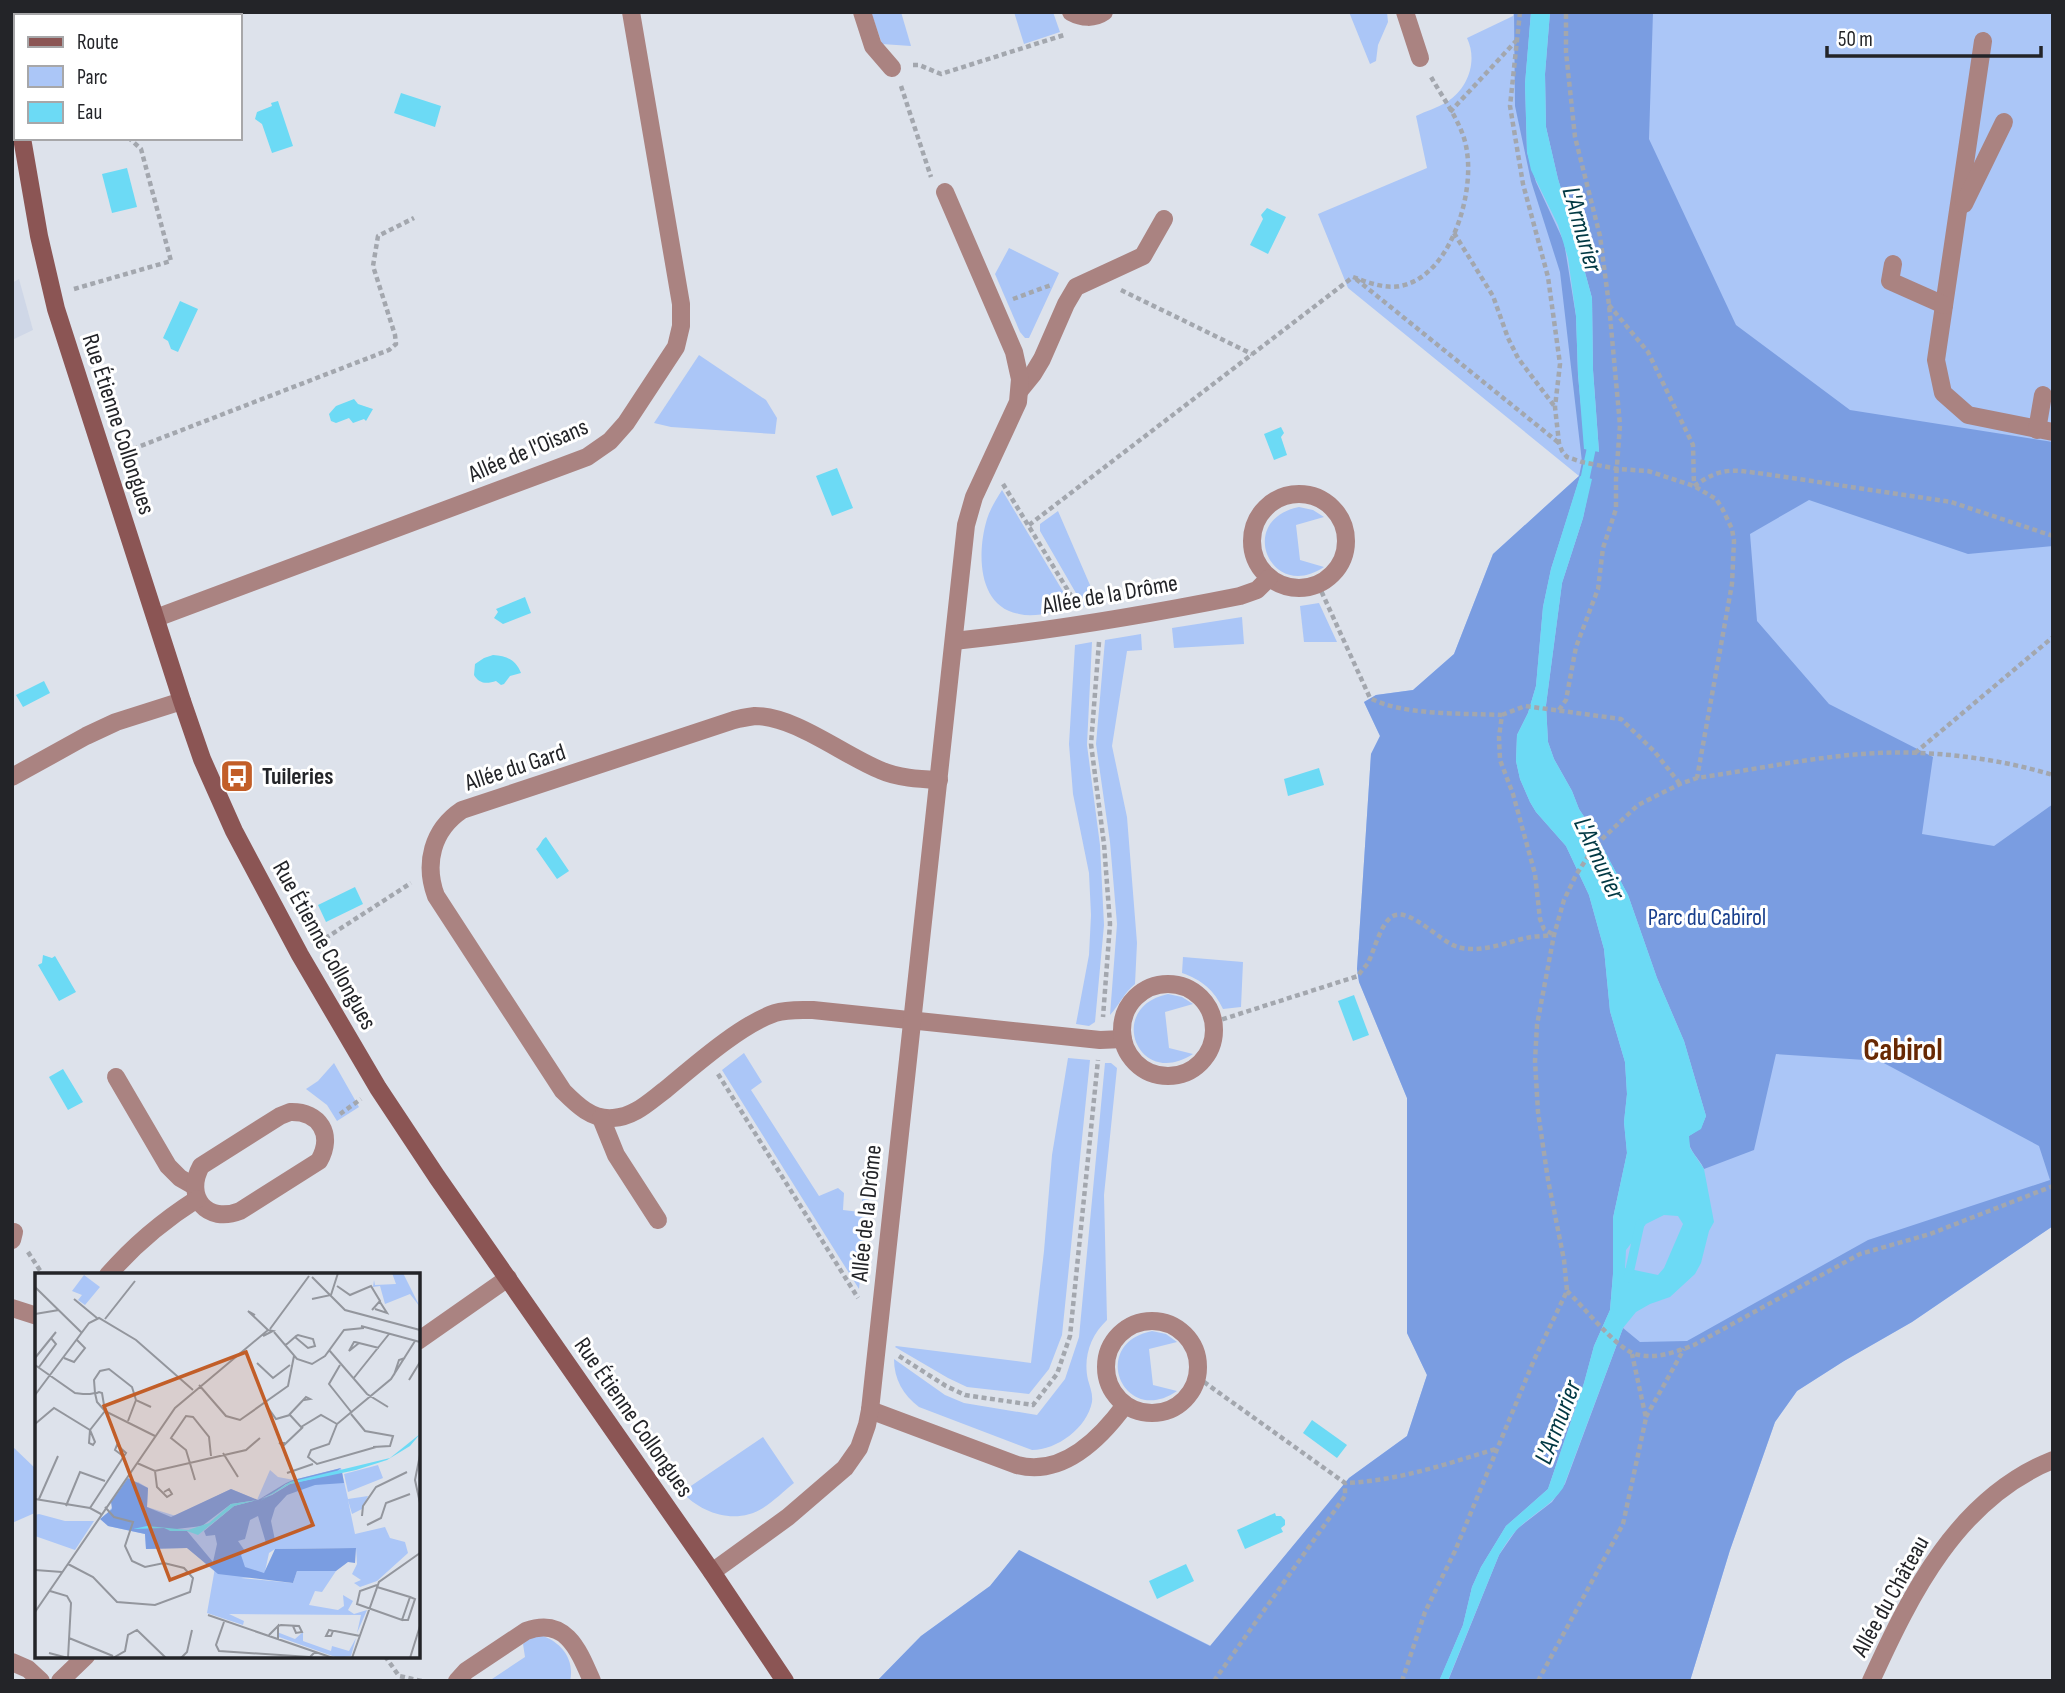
<svg xmlns="http://www.w3.org/2000/svg" width="2065" height="1693" font-family="'Sofia Sans Condensed',sans-serif">
<style>
.built{fill:#cfd7e7}
.green{fill:#abc6f7}
.forest{fill:#7a9de1}
.water{fill:#6cdaf5;fill-rule:evenodd}
.lines{fill:none;stroke-linecap:round;stroke-linejoin:round}
.stream{stroke:#6cdaf5;stroke-width:9}
.path{stroke:#a3a7ae;stroke-width:4.5;stroke-dasharray:5 3.5;stroke-linecap:butt}
.lane{stroke:#aa8381;stroke-width:18}
.street{stroke:#aa8381;stroke-width:18}
.secondary{stroke:#8b5554;stroke-width:18}
.labels{text-anchor:middle;stroke-width:6;stroke-linejoin:round;paint-order:stroke}
.street-label{font-size:24px;fill:#232428;stroke:#fff}
.poi-label{font-size:24px;font-weight:bold;fill:#232428;stroke:#fff;text-anchor:start}
.park-label{font-size:24px;fill:#193f8d;stroke:#fff}
.water-label{font-size:26px;font-style:italic;fill:#013843;stroke:#fff}
.district-label{font-size:32px;font-weight:bold;fill:#682904;stroke:#fff}
.inset-road{fill:none;stroke:#93969d;stroke-width:2}
.view{fill:#c25e28;fill-opacity:0.15;stroke:#c25e28;stroke-width:3.5}
.inset-edge{fill:none;stroke:#232428;stroke-width:3.5}
</style>
<rect width="100%" height="100%" fill="#dde2eb"/>
<!-- built -->
<polygon class="built" points="19,279 33,330 12,340 12,283"/>
<!-- green -->
<g class="green">
<polygon points="871,12 901,12 911,46 882,44"/>
<polygon points="1014,12 1053,12 1060,32 1024,44"/>
<polygon points="1349,12 1387,12 1388,22 1378,45 1376,61 1370,64"/>
<path d="M1514 12H2053V1226L1912 1322 1844 1361 1797 1391 1775 1422 1730 1550 1690 1681H877L921 1636 990 1586 1019 1550 1211 1646 1349 1478 1407 1436 1427 1375 1407 1333V1098L1359 982 1357 969 1371 754 1380 736 1364 702 1376 695 1413 690 1454 654 1493 554 1579 476 1348 288 1318 214 1427 168 1416 116C1426 111 1437 108 1447 102 1468 89 1478 61 1467 38L1513 16Z"/>
<polygon points="1009,248 1059,273 1029,338 1025,338 1020,332 995,274"/>
<polygon points="699,355 766,400 777,418 775,434 671,427 654,423"/>
<path d="M1002 490 1073 608C1056 611 1036 618 1019 614 977 606 977 552 987 519 990 509 996 500 1002 490Z"/>
<path d="M1299 507 1313 510 1324 517 1296 525 1300 560 1324 567C1271 603 1235 520 1299 507Z"/>
<polygon points="1058,511 1093,592 1099,604 1084,607 1040,531 1040,524"/>
<polygon points="1319,603 1337,642 1304,642 1300,606"/>
<polygon points="1242,617 1244,644 1174,648 1172,628"/>
<path d="M1141 634 1142 650 1127 651 1112 746 1127 817 1137 943 1135 984C1124 993 1120 1004 1110 1015L1117 924 1110 842 1096 744 1105 640Z"/>
<polygon points="1092,642 1087,745 1100,845 1104,925 1095,1022 1089,1026 1076,1024 1089,955 1091,915 1089,873 1073,794 1069,744 1075,645"/>
<path d="M1183 957 1243 962 1241 1007 1223 1009C1214 990 1202 980 1182 973Z"/>
<path d="M1168 994 1182 997 1193 1004 1165 1012 1169 1048 1193 1054C1138 1090 1105 1007 1168 994Z"/>
<polygon points="744,1053 762,1082 751,1090 819,1196 838,1188 844,1193 843,1210 860,1212 863,1195 869,1196 859,1289 722,1070"/>
<polygon points="1068,1058 1090,1060 1062,1335 1049,1369 1029,1394 967,1387 948,1378 895,1347 896,1346 1031,1363 1044,1251 1052,1155"/>
<polygon points="334,1063 359,1107 337,1121 327,1105 306,1089 318,1081"/>
<path d="M1105 1063H1111L1117 1068 1104 1195 1107 1320C1090 1336 1083 1358 1088 1380 1090 1387 1093 1394 1092 1402 1087 1428 1057 1450 1032 1450L919 1407C903 1395 894 1379 894 1359L945 1395 964 1403 1037 1415 1065 1379 1079 1337Z"/>
<path d="M1152 1331 1166 1334 1177 1342 1149 1349 1153 1385 1177 1391C1124 1428 1088 1344 1152 1331Z"/>
<path d="M763 1437 794 1483C784 1491 774 1501 763 1508 736 1525 702 1514 682 1492Z"/>
<polygon points="12,1446 37,1470 37,1512 12,1523"/>
<path d="M543 1636C562 1643 575 1660 570 1681H489L525 1657 523 1644 532 1637Z"/>
</g>
<!-- forest -->
<path class="forest" d="M1514 12H1531L1525 84 1527 152 1536 182 1564 242 1576 316 1578 375 1581 406 1599 452 1593 370 1592 298 1571 221 1558 179 1546 127 1545 74 1550 12H1653L1649 139 1736 325 1850 410 2053 442V546L1968 554 1809 500 1750 534 1757 621 1829 704 1933 757 1922 834 1994 846 2053 804V1226L1912 1322 1844 1361 1797 1391 1775 1422 1730 1550 1690 1681H1448L1499 1555 1517 1529 1552 1502 1565 1484 1623 1328 1640 1342 1687 1341 1868 1240 2050 1180 2039 1146 1880 1061 1776 1054 1754 1150 1704 1169C1699 1157 1687 1151 1689 1136L1701 1128 1706 1116 1684 1041 1657 978 1628 895 1595 833 1579 809 1572 791 1554 759 1548 742 1546 705 1562 583 1583 518 1591 479 1580 477 1551 569 1543 607 1536 686 1528 713 1517 735 1516 761 1520 779 1530 802 1536 812 1566 846 1589 895 1604 949 1610 1011 1625 1062 1627 1094 1624 1122 1627 1153 1613 1218V1274L1610 1310 1594 1346 1584 1383 1548 1489 1506 1526 1481 1567 1472 1587 1463 1625 1441 1677 1439 1681H877L921 1636 990 1586 1019 1550 1210 1646 1349 1478 1407 1436 1427 1375 1407 1333V1098L1359 982 1357 969 1371 754 1380 736 1364 702 1376 695 1413 690 1454 654 1493 554 1579 476 1582 462 1560 272 1531 181 1515 106Z"/>
<!-- water -->
<g class="water">
<polygon points="1531,12 1550,12 1545,74 1546,127 1558,179 1571,221 1592,298 1593,370 1599,452 1584,449 1578,374 1576,316 1568,258 1558,225 1531,170 1527,152 1525,84"/>
<polygon points="401,93 441,106 435,127 394,113"/>
<polygon points="278,101 293,146 272,153 262,124 255,119 257,112 272,106 271,103"/>
<polygon points="127,168 137,207 112,213 102,174"/>
<polygon points="1267,208 1286,217 1268,254 1250,245 1263,219 1261,215"/>
<polygon points="180,301 198,309 178,352 171,349 168,341 163,338"/>
<polygon points="354,399 358,404 373,409 366,421 364,419 353,423 349,418 336,423 331,421 329,414 336,406"/>
<polygon points="1281,427 1284,433 1281,437 1287,455 1274,460 1264,434"/>
<polygon points="837,468 853,508 832,516 816,476"/>
<path d="M1580 476 1592 479 1583 518 1562 583 1546 705 1548 742 1554 759 1572 791 1579 809 1595 833 1628 895 1657 978 1684 1041 1706 1116 1701 1129 1689 1136 1690 1148 1704 1169 1714 1222 1709 1231 1701 1263 1695 1274 1670 1297 1650 1304 1636 1312 1623 1328 1563 1488C1552 1504 1538 1511 1524 1523 1513 1532 1506 1543 1499 1555L1448 1680 1439 1681 1463 1625 1472 1587 1481 1567 1506 1526 1548 1489 1584 1383 1594 1346 1610 1310 1613 1274V1218L1627 1153 1624 1122 1627 1094 1625 1062 1610 1011 1604 949 1589 895 1566 846 1536 812 1530 802 1520 779 1516 761 1517 735 1528 713 1536 686 1543 607 1551 569ZM1664 1215 1678 1216 1683 1224 1664 1268 1658 1275 1625 1268 1626 1250 1646 1224Z"/>
<polygon points="525,597 531,613 503,624 494,618 498,612 496,609"/>
<path d="M493 655C507 656 516 660 521 673L510 676 504 684 501 685 496 681C487 684 479 684 474 675L475 664 484 658Z"/>
<polygon points="44,681 50,693 23,707 16,695"/>
<polygon points="1319,768 1324,785 1288,796 1284,779"/>
<path d="M546 837 569 871 557 879 536 849C541 845 541 840 546 837Z"/>
<polygon points="355,887 363,904 326,922 318,905"/>
<polygon points="43,955 52,958 55,956 76,992 59,1001 38,965 42,963"/>
<polygon points="1354,995 1369,1035 1353,1041 1338,1001"/>
<polygon points="63,1069 83,1102 68,1110 49,1077"/>
<polygon points="1312,1420 1347,1445 1337,1458 1303,1433"/>
<polygon points="1275,1513 1276,1516 1281,1516 1285,1520 1285,1525 1281,1528 1283,1532 1245,1549 1237,1530"/>
<polygon points="1186,1564 1194,1581 1157,1599 1149,1581"/>
</g>
<g class="lines">
<!-- stream -->
<g class="stream">
<polyline points="1583,488 1591,450 1590,440"/>
<polyline points="1628,1278 1640,1224"/>
</g>
<!-- path -->
<g class="path">
<polyline points="1520,12 1510,106 1523,184 1548,277 1560,364 1555,407 1559,443 1562,451 1567,457 1582,462 1618,469 1648,471 1694,486 1716,499 1722,508 1732,529 1734,541 1732,584 1697,778"/>
<polyline points="913,65 919,65 941,74 1064,35"/>
<polyline points="901,86 931,177"/>
<polyline points="1450,112 1516,41"/>
<polyline points="1454,233 1493,296 1508,338 1518,358 1555,407"/>
<path d="M1353 277C1367 282 1384 289 1400 286 1450 277 1474 196 1467 152 1464 125 1443 99 1430 75"/>
<polyline points="1356,279 1559,443"/>
<polyline points="74,289 171,261 141,149 129,138"/>
<polyline points="1121,290 1252,354"/>
<polyline points="1013,299 1051,285"/>
<polyline points="1609,305 1648,352 1693,445 1694,485"/>
<polyline points="125,452 389,350 396,344 395,335 373,266 378,236 414,218"/>
<polyline points="1003,484 1075,602"/>
<path d="M1694 486C1723 466 1732 470 1765 474L1951 502 2053 536"/>
<polyline points="1029,525 1353,277"/>
<path d="M1318 584 1370 698C1404 716 1463 713 1502 715L1499 737 1500 760 1513 794 1535 874 1540 919 1544 929 1554 935"/>
<polyline points="1099,642 1091,744 1104,844 1110,924 1103,1017"/>
<polyline points="1559,710 1566,700 1576,647 1598,589 1603,548 1616,509 1616,479 1620,425 1609,305 1600,236 1575,137 1566,52 1566,12"/>
<polyline points="1502,715 1525,706 1621,719 1654,751 1680,784"/>
<polyline points="1915,753 2053,637"/>
<polyline points="318,943 411,883"/>
<path d="M1214 1022 1358 976C1361 971 1365 967 1368 963 1374 951 1381 922 1393 916 1410 907 1440 942 1458 947 1481 954 1509 941 1531 937 1538 936 1546 936 1553 935"/>
<polyline points="718,1074 858,1298"/>
<polyline points="340,1114 361,1099"/>
<polyline points="28,1252 43,1275"/>
<path d="M1567 1291C1583 1306 1616 1348 1635 1354 1655 1360 1675 1352 1694 1345L1860 1254 1930 1234 2053 1186"/>
<polyline points="899,1356 946,1386 965,1395 1033,1405 1057,1374 1070,1336 1098,1060"/>
<path d="M1197 1377 1345 1483C1398 1481 1446 1464 1496 1449"/>
<polyline points="1646,1417 1684,1349"/>
<polyline points="385,1656 399,1676 422,1681"/>
<polyline points="1214,1681 1345,1496 1345,1483"/>
<path d="M1402 1681 1425 1612 1455 1551 1534 1360 1567 1291 1564 1260 1548 1180 1538 1112 1535 1061 1537 1025 1554 935 1564 900 1576 875 1589 855 1602 839 1638 805 1680 784 1697 778C1752 770 1807 758 1862 754 1924 749 1993 757 2053 775"/>
<polyline points="1538,1681 1623,1524 1646,1418 1632,1354"/>
</g>
<!-- lane -->
<g class="lane">
<polyline points="1983,41 1936,360 1943,393 1968,415 2053,432"/>
<polyline points="1964,204 2004,122"/>
<polyline points="1893,264 1890,281 1944,305"/>
<polyline points="2037,430 2043,395"/>
<polyline points="12,1240 14,1232"/>
</g>
<!-- street -->
<g class="street">
<polyline points="862,12 873,46 892,68"/>
<path d="M1071 12C1082 18 1094 19 1104 12"/>
<polyline points="1405,12 1420,58"/>
<polyline points="1020,390 1033,374 1042,359 1066,304 1076,287 1143,256 1164,219"/>
<circle cx="1299" cy="541" r="47"/>
<polyline points="156,618 587,457 610,441 626,423 676,347 681,326 681,304 631,12"/>
<path d="M954 641C1050 631 1145 615 1240 596L1257 590 1269 578"/>
<polyline points="12,777 86,736 116,722 182,701"/>
<path d="M939 780C919 779 898 778 880 770 843 755 795 716 755 716 748 717 741 718 734 720L462 810C432 830 424 864 436 896L563 1091C577 1105 592 1120 613 1118 634 1117 649 1102 665 1090 694 1066 740 1025 775 1013 787 1009 801 1010 813 1010L1100 1040 1123 1039"/>
<circle cx="1168" cy="1030" r="46"/>
<polyline points="116,1077 168,1166 180,1178 194,1186"/>
<path d="M290 1112C320 1111 334 1135 319 1161L240 1211C207 1224 184 1197 201 1166L280 1116Z"/>
<polyline points="601,1118 616,1155 658,1220"/>
<path d="M108 1275C134 1245 164 1220 197 1199"/>
<polyline points="12,1308 37,1316"/>
<circle cx="1152" cy="1367" r="46"/>
<polyline points="418,1341 508,1278"/>
<path d="M870 1410 1017 1465C1063 1477 1100 1439 1125 1405"/>
<polyline points="712,1572 788,1517 845,1468 859,1448 867,1425 870,1410 966,525 974,497 1018,402 1020,379 1014,352 945,192"/>
<polyline points="12,1662 28,1669 41,1681"/>
<polyline points="60,1681 86,1656"/>
<path d="M457 1681 466 1671 526 1631C566 1616 579 1651 592 1681"/>
<path d="M1871 1681C1911 1593 1958 1498 2053 1460"/>
</g>
<!-- secondary -->
<g class="secondary">
<polyline points="12,83 16,103"/>
<polyline points="22,138 39,236 56,309 182,701 202,759 234,831 300,955 378,1088 437,1177 712,1572 785,1681"/>
</g>
</g>
<!-- icons -->
<defs>
<g id="bus-square" transform="scale(1.75)"><rect x="-9" y="-9" width="18" height="18" rx="4" fill="#c25e28" stroke="#fff"/><path d="M-5-6H5V4H4V6H2V4H-2V6H-4V4H-5ZM-3.5-4V0h7V-4ZM-3.5 1.2v1.5H-2V1.2ZM2 1.2v1.5H3.5V1.2Z" fill="#fff"/></g>
</defs>
<g fill-rule="evenodd">
<use href="#bus-square" x="237" y="776"/>
</g>
<g class="labels">
<!-- street labels -->
<g class="street-label">
<text transform="translate(119 424) rotate(72)" y="8">Rue Étienne Collongues</text>
<text transform="translate(528 450) rotate(-23)" y="8">Allée de l'Oisans</text>
<text transform="translate(1110 594) rotate(-10)" y="8">Allée de la Drôme</text>
<text transform="translate(515 767) rotate(-18)" y="8">Allée du Gard</text>
<text transform="translate(325 945) rotate(61)" y="8">Rue Étienne Collongues</text>
<text transform="translate(866 1213) rotate(-84)" y="8">Allée de la Drôme</text>
<text transform="translate(634 1417) rotate(55)" y="8">Rue Étienne Collongues</text>
<text transform="translate(1890 1596) rotate(-61)" y="8">Allée du Château</text>
</g>
<!-- poi labels -->
<g class="poi-label">
<text x="262" y="784">Tuileries</text>
</g>
<!-- park labels -->
<g class="park-label">
<text x="1707" y="925">Parc du Cabirol</text>
</g>
<!-- water labels -->
<g class="water-label">
<text transform="translate(1583 229) rotate(74)" y="9">L'Armurier</text>
<text transform="translate(1600 858) rotate(65)" y="9">L'Armurier</text>
<text transform="translate(1557 1422) rotate(-69)" y="9">L'Armurier</text>
</g>
<!-- district labels -->
<g class="district-label">
<text x="1903" y="1060">Cabirol</text>
</g>
</g>
<!-- overview -->
<g transform="translate(35 1273)">
<rect width="385" height="385" fill="#dde2eb"/>
<path d="M357 0H368L385 34 375 21 350 31 345 13 338 14 339 7 340 12 361 11ZM49 2 65 14 50 32 43 27 47 22 37 18ZM343 192 348 205 313 219 309 201ZM306 195 313 226 333 223 327 236 317 241 313 227 320 261 350 254 355 265 370 269 373 280 342 308 325 314 319 310 326 307 317 301 322 291 321 275 240 276 234 280 229 303 206 305 258 310 262 298H301L287 319 280 318 274 332 303 337 309 333 308 322 318 328 313 337 319 341 332 337 322 360 326 342 194 341 209 348 208 352 172 340 180 295 152 275 111 276 110 261 73 253V239L80 231 76 229 103 209 113 215 112 234 141 243 196 216 222 227 235 197 243 204 259 207ZM4 241 30 248H59L40 277 0 263V242ZM242 359 260 366 268 359V368L296 378 297 373 314 378 321 365 316 383 303 385 244 364Z" fill="#abc6f7"/>
<path d="M306 195 300 200 251 211 239 220 225 226 237 222 255 211 307 199 309 210 280 212 252 222 240 235 236 248 240 267 231 270 223 243 215 247 210 266 203 268 210 278 206 282 210 294 229 300 240 276 321 275 320 290 313 289 301 298H262L258 310 183 301 152 275 111 276 110 261 73 253 65 246 77 236 76 229 93 205 113 215 112 234 136 244 196 216 223 227 251 210 258 207ZM222 227 199 233 169 258 171 263 180 262 182 271 178 289 152 258H137L133 257 167 253 196 231Z" fill="#7a9de1" fill-rule="evenodd"/>
<path d="M385 161 375 173 352 187 321 197 255 211 225 228 255 209 355 185ZM222 227 199 233 163 262 152 258H136L129 255 98 256 112 253 153 257 174 250 196 231Z" fill="#6cdaf5"/>
<path class="inset-road" d="M277 4 310 37 385 57M302 13 315 22 336 13 345 28 337 37M0 14 47 60M39 26 62 45M277 26 296 22 303 0M340 36 352 40 345 29M0 41 24 37M220 42 213 38 233 57M70 46 100 8M326 53 385 69M235 56 274 3M239 59 262 86 277 91 290 83 309 57 329 55M324 70 314 78 319 69H320L344 75M250 72 252 71 260 64 261 63 263 62 278 66 280 73 273 75 260 64M294 77 332 121 353 134M0 85 21 59M29 85 39 89 50 75 42 67M222 90 238 105 255 92M0 92 40 120 48 121H55L60 120H62L64 119 67 120 70 138 62 129 60 120 59 107 65 98 74 96 97 114 101 127M305 92 294 111 317 140M4 94 21 71 16 65M359 102 364 87 370 85M318 106 354 61M374 107 385 89M385 109V138M164 112 191 143 205 147 253 113 259 83M0 122 54 50 64 45 101 67 158 117M231 132 241 146 255 142 266 154 286 142 302 151M316 141 330 158 358 163 355 173 338 174M254 142 271 124 275 126 269 127M93 148 101 127 116 134M0 151 19 135 55 157 70 138 120 163M55 157 60 169 58 172 54 170ZM250 170H244L249 172 268 154M341 174 282 191 273 184 276 177 294 171 302 151 356 106 380 68M188 180 203 204M385 182 380 207 385 230M102 190 120 198 211 177 225 165M120 198 122 214 132 224 137 221 134 216 129 219M252 200 278 191M160 207 151 177 136 165 151 143 158 144 174 164 176 183M0 226 55 235 66 241M4 226 23 183M31 233 45 199 70 208M55 235 91 180 82 172 80 177 88 183M327 243 328 233 341 214 372 199M332 252 346 245 351 230 375 221M33 291 58 304 82 329 120 332 155 319 158 305 149 295 129 290 110 294 97 288 90 273 98 249 79 244 70 234M0 297 27 299M342 314 375 324 367 347 322 331 325 318 342 312M0 339 140 135 233 57 238 58 228 63M173 342 298 385M367 347H373L380 326 375 324M189 349 181 372 184 378 275 384 280 379M243 353 246 352 264 353 267 359 261 360 258 353M298 358 296 363H291L294 357 298 358H300L325 363M234 362 243 353V366M34 365 78 383M14 380 33 385 36 330 32 323 15 318M78 385 90 378 93 362 102 357 131 385M146 385 152 379 157 357M317 385 344 309 385 280M375 385 385 353"/>
<path class="view" d="M211 79 278 252 135 307 69 133Z"/>
<rect width="385" height="385" class="inset-edge"/>
</g>
<!-- border -->
<rect width="2065" height="1693" fill="none" stroke="#232428" stroke-width="28"/>
<!-- legend -->
<rect x="14" y="14" width="228" height="126" fill="#ffffff" stroke="#a7a7a9" stroke-width="2"/>
<rect x="28" y="37" width="35" height="10" fill="#8b5554" stroke="#a7a7a9" stroke-width="2"/>
<text x="77" y="49" font-size="21" fill="#232428">Route</text>
<rect x="28" y="66" width="35" height="21" fill="#abc6f7" stroke="#a7a7a9" stroke-width="2"/>
<text x="77" y="84" font-size="21" fill="#232428">Parc</text>
<rect x="28" y="102" width="35" height="21" fill="#6cdaf5" stroke="#a7a7a9" stroke-width="2"/>
<text x="77" y="119" font-size="21" fill="#232428">Eau</text>
<!-- scale -->
<path d="M1827 46v10h214v-10" fill="none" stroke="#232428" stroke-width="3.5"/>
<text x="1838" y="46" font-size="21" fill="#232428" stroke="#ffffff" stroke-width="5" paint-order="stroke">50 m</text>
</svg>
